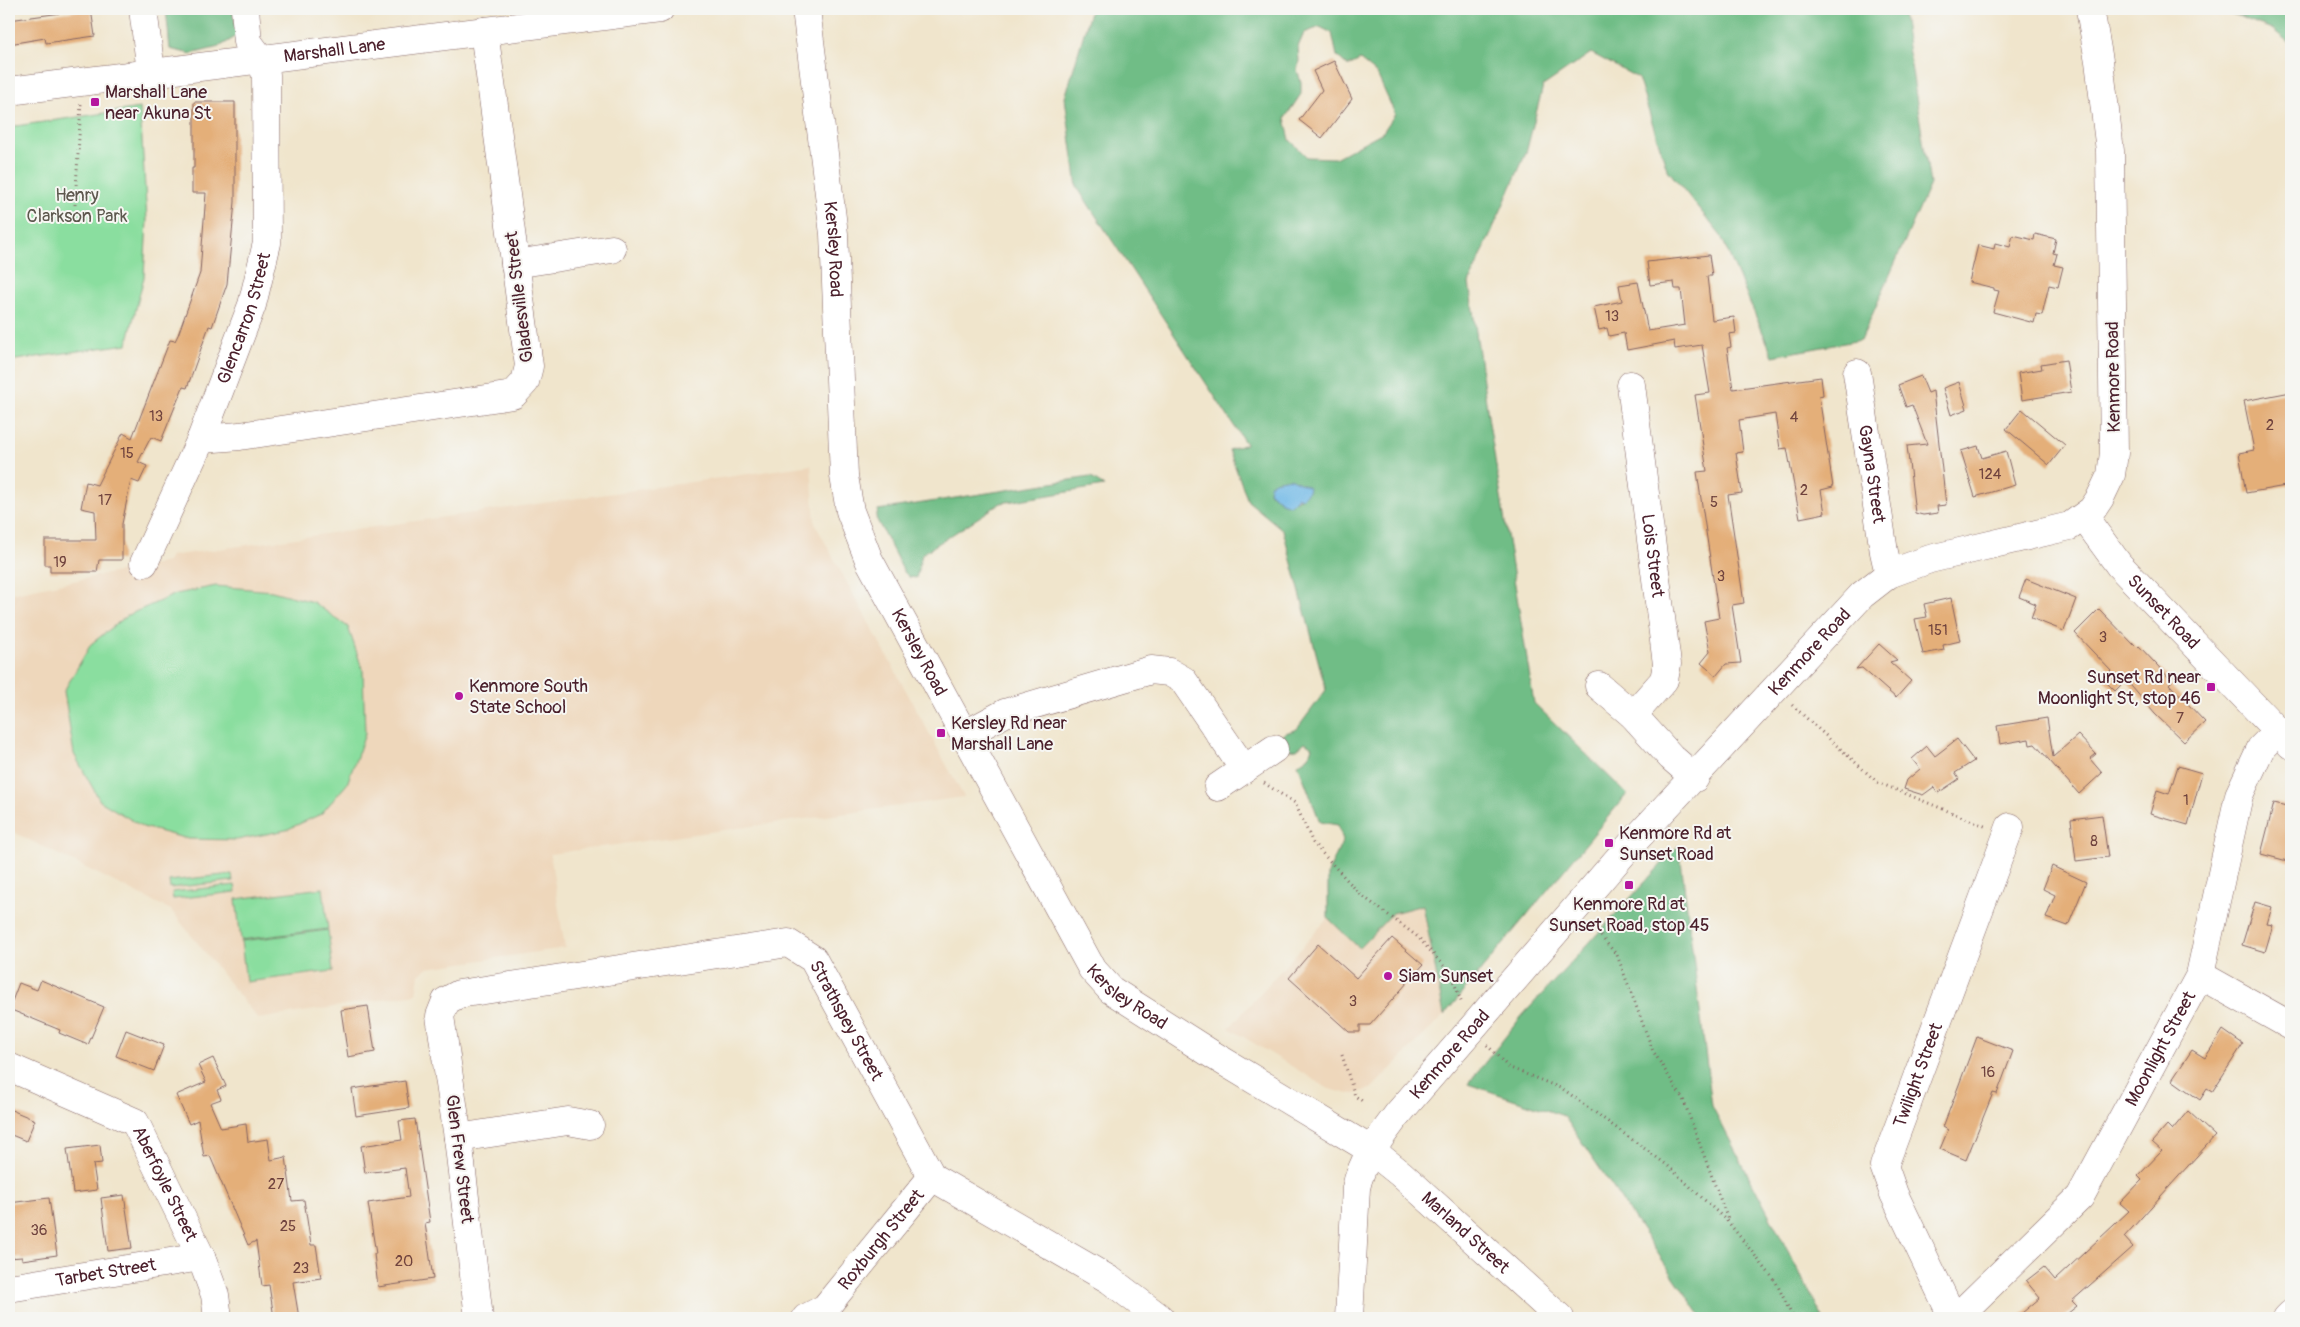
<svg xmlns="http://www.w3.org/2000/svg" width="2300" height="1327" font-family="Pangolin,sans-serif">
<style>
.built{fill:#eed7bb}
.green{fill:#8ade9f;stroke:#6a7e65}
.forest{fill:#6fbd86;stroke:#5c6e58;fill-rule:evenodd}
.water{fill:#6db7e6;stroke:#5c6b88}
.building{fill:#e4af79}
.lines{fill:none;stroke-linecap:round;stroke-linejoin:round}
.minor-casing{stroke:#846463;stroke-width:29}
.path{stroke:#846463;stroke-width:3;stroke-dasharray:1 4;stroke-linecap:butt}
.minor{stroke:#fff;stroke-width:28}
.poi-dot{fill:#b5179e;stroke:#f6f6f2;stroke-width:2}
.labels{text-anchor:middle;stroke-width:4;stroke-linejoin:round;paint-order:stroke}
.number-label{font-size:15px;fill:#70433e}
.street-label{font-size:18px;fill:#4a1f2b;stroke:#f6f6f2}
.poi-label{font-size:18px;fill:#4a1f2b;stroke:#f6f6f2;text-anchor:start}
.park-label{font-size:18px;fill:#5d584e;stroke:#f6f6f2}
</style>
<rect width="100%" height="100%" fill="#f6f6f2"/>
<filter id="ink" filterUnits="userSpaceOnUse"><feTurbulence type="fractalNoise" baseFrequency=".02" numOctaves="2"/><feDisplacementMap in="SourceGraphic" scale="10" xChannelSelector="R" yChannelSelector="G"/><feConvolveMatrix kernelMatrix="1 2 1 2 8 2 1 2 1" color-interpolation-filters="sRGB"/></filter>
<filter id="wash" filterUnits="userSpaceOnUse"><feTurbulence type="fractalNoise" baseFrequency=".0096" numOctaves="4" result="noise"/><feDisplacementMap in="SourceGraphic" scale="20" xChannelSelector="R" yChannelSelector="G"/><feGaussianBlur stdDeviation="1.12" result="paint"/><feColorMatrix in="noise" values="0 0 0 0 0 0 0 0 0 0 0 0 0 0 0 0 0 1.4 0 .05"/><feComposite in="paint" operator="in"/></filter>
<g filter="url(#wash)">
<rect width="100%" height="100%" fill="#f0e5cc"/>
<!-- built -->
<g class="built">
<polygon points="811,465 815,524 964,797 550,854 565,948 427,968 419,975 416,994 258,1019 171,910 15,833 9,821 9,594 167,562 170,556"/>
<polygon points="1423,905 1444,1015 1371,1089 1349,1094 1329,1089 1229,1028 1328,918 1359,948 1393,913"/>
</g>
<!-- green -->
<g class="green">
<polygon points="140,108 147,220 144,277 127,344 9,361 9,127"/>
<polygon points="216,586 272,591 313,602 348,627 363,671 365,734 347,784 321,814 286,830 237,840 188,839 143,827 100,801 74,754 64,691 91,644 128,615 176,594"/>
<polygon points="232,874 233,881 170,888 169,881"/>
<polygon points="235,885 236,892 173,899 172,892"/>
<polygon points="323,888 328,929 241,940 236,899"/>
<polygon points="328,930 333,971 246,982 241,941"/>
</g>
<!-- forest -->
<g class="forest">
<polygon points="166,9 233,9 237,36 219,47 191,54 170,49"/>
<path d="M1091 9H1902L1930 184 1861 340 1773 356 1721 236 1667 169 1638 78 1591 53 1543 86 1526 153 1469 283 1488 416 1534 703 1627 794 1444 1015 1423 905 1393 913 1359 948 1328 918V873L1343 840 1338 825 1320 822 1298 764 1309 756 1312 747 1305 742 1297 749 1287 750 1281 744 1283 734 1297 729 1326 690 1283 530 1248 501 1229 450 1246 444 1077 187 1065 98ZM1320 27 1332 33 1337 56 1348 66 1360 60 1377 74 1395 114 1383 132 1335 158 1307 157 1290 140 1285 118 1301 94V82L1297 70 1299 61 1298 47 1304 33ZM1269 492H1308L1289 505Z"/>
<polygon points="2219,9 2291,9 2291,44 2272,29"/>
<polygon points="1090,477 1104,486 1001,503 922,554 916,578 909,577 904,572 876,518 878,510"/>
<polygon points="1679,845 1712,1106 1823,1318 1702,1318 1564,1116 1468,1084 1521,1017"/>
</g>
<!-- water -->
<polygon class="water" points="1289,478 1309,487 1308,492 1302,498 1298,497 1290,505 1281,502 1269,491 1270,484 1274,481"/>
<g id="blocks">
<!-- building -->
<g class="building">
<polygon points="91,9 95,36 46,43 45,38 9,44 9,20"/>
<polygon points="1334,61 1352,99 1322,138 1299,120 1322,90 1313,71"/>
<polygon points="194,102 235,102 235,202 227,284 212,327 209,326 187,388 183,387 161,441 151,437 138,462 147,466 139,483 131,480 122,524 122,560 99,560 97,572 50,572 50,565 45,565 45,540 96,540 95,511 81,508 86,482 97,485 123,433 132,438 170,340 175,341 178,335 200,273 206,193 192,193 192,168 194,168"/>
<polygon points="2035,234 2056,239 2053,253 2057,254 2054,265 2063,267 2058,287 2049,285 2042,315 2036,314 2034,323 1993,312 1999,291 1994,290 1994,288 1969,282 1978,245 1994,249 1995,243 2010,247 2013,235 2034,240"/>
<polygon points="1709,255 1712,276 1707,276 1712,320 1734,317 1736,333 1729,334 1731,347 1727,348 1733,389 1821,377 1823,395 1819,396 1833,487 1821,490 1825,513 1800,518 1787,448 1780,449 1775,414 1739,420 1743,452 1736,453 1742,493 1728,495 1744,603 1732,605 1741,663 1726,664 1716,676 1701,663 1710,652 1704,621 1719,618 1697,472 1707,471 1695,395 1710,393 1702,345 1675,349 1674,341 1627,350 1624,333 1609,336 1607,328 1599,330 1594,307 1622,301 1619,285 1638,282 1648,331 1685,325 1681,289 1675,289 1674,282 1650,285 1647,262"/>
<polygon points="2066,360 2071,392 2022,400 2018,373 2042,369 2041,364"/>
<polygon points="1921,376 1928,393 1933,391 1946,505 1937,506 1938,513 1923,515 1915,513 1907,446 1927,444 1912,405 1906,407 1898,385"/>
<polygon points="1959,382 1967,409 1951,415 1943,388"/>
<polygon points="2291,392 2291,485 2246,493 2239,453 2254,450 2244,401"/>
<polygon points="2022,409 2065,445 2049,465 2006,429"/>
<polygon points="1978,446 1982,458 2006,451 2015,485 1975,497 1961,451"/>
<polygon points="2026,579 2076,599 2064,631 2031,618 2036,604 2019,597"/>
<polygon points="1951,598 1960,641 1943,645 1944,650 1923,654 1915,619 1927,617 1924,604"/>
<polygon points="2099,609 2137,648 2139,646 2172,681 2169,684 2205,722 2184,742 2155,714 2126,680 2115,691 2103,679 2111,671 2075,633"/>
<polygon points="1879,644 1897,660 1890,662 1911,681 1896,698 1862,668 1856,669"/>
<polygon points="2047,718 2053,757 2078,735 2096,754 2090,759 2102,773 2079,794 2035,744 2030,745 2029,739 2000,744 1997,726"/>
<polygon points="1957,739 1974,761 1955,773 1959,779 1938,793 1934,787 1923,795 1904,789 1907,780 1920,769 1912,759 1927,746 1935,756"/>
<polygon points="2178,766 2202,773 2188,825 2150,814 2157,790 2169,794"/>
<polygon points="2274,803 2291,807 2291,862 2261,854"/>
<polygon points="2102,815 2108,857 2076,861 2071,819"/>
<polygon points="2052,866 2086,882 2068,926 2046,918 2055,895 2043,889"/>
<polygon points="2255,902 2272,907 2267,924 2273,925 2265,952 2242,945"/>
<polygon points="1392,938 1423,965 1370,1025 1360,1025 1360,1032 1349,1032 1289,978 1318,944 1356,978"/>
<polygon points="41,980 104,1007 88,1045 59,1033 60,1030 9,1009 19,983 37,990"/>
<polygon points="368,1006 375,1052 348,1057 341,1010"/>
<polygon points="126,1030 164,1045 154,1071 116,1056"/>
<polygon points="2223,1030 2243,1044 2212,1092 2207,1089 2200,1100 2172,1080 2192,1050 2205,1058"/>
<polygon points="1977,1037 2013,1051 1997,1094 1993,1093 1966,1160 1940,1149 1948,1130 1943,1127"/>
<polygon points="213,1058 226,1086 217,1090 221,1099 210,1103 221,1128 246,1124 248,1142 268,1139 271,1160 286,1157 292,1201 304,1200 311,1245 316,1245 321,1278 293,1282 299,1318 274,1318 269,1285 262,1286 256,1241 248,1245 210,1156 204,1157 198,1120 189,1124 176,1095 206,1082 198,1065"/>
<polygon points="405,1081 409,1108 356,1116 352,1089"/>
<polygon points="9,1109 35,1120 26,1141 9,1134"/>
<polygon points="2188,1111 2215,1136 2124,1237 2133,1247 2072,1301 2077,1306 2062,1318 2016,1318 2040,1298 2026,1281 2044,1267 2055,1280 2129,1211 2120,1203 2142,1180 2138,1176 2162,1151 2152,1142 2167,1125 2172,1130"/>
<polygon points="415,1119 430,1222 425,1223 433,1279 378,1287 374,1254 376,1254 368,1203 409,1197 405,1168 365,1173 361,1146 402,1140 399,1121"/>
<polygon points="100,1145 102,1163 93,1164 97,1190 73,1193 67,1149"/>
<polygon points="124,1195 132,1248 108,1251 101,1198"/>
<polygon points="49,1198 57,1255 22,1260 22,1257 9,1258 9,1203"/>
</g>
</g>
</g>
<g filter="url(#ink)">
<use href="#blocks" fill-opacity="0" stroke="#846463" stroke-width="1"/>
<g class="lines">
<!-- minor casing -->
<g class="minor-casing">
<g id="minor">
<polyline points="143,9 151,72"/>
<path id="s1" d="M806 9 834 234 844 476 850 511 869 560 1092 969 1111 990 1213 1055 1371 1150 1401 1174 1560 1318"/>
<path id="s2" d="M9 91 660 9"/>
<polyline points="515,264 612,249"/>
<path id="s3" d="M1857 373 1884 552 1889 574"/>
<path id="s4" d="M1631 385 1667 664 1664 680 1633 715"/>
<polyline points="201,439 240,436 513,395 525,382 529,366 484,31"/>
<path id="s5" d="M2084 517 2119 565 2291 745"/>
<path id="s6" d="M144 563 201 439 252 305 267 243 266 75 260 58 248 42 245 9"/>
<polyline points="1599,686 1633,715 1671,757 1695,778"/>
<polyline points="964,735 1005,713 1151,670 1169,672 1183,680 1244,769"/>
<polyline points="1218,787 1274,749"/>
<polyline points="2200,975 2291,1026"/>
<path id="s7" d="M9 1067 135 1122 201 1257 215 1295 218 1318"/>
<polyline points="458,1138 568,1121 590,1125"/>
<path id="s8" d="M9 1288 201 1257"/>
<path id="s9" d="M479 1318 458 1138 440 1016 446 1001 459 994 788 943 813 959 932 1177 1110 1280 1160 1318"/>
<path id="s10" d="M806 1318 825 1308 932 1177"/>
<path id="s11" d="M1349 1318 1356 1188C1362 1159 1380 1138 1397 1115L1626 850 1862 595 1889 574 1930 559 2070 526 2092 510 2100 498 2111 475 2114 453 2110 151 2099 61 2090 9"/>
<path id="s12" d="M1953 1318 1894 1194 1884 1166 2010 827"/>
<path id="s13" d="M1956 1318 2080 1197 2200 975 2239 795 2261 748 2277 732"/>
<polyline points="2287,1318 2291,1314"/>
</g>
</g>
<!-- path -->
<g class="path">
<polyline points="75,205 81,104"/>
<polyline points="1792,705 1877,782 1987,827"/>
<polyline points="1264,783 1295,803 1313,843 1360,894 1418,937 1451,974 1462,1004"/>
<polyline points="1591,925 1617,955 1653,1051 1683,1099 1728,1220"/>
<polyline points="1487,1045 1508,1067 1563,1089 1667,1165 1729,1223 1776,1282 1793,1318"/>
<polyline points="1342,1055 1355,1096 1364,1102"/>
</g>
<!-- minor -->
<use href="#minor" class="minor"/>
</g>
</g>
<!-- markers -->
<g class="poi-dot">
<rect x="90" y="97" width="10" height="10" rx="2.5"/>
<rect x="2206" y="682" width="10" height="10" rx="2.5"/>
<circle cx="459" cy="696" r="5"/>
<rect x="936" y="728" width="10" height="10" rx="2.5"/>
<rect x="1604" y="838" width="10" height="10" rx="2.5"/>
<rect x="1624" y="880" width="10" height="10" rx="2.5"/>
<circle cx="1388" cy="976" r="5"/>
</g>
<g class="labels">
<!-- number labels -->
<g class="number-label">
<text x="1612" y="321">13</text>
<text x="156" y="421">13</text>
<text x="1794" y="422">4</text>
<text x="2270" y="430">2</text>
<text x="127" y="458">15</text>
<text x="1990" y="479">124</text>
<text x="1804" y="495">2</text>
<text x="105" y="505">17</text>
<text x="1714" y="507">5</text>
<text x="60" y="567">19</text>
<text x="1721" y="581">3</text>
<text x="1938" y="635">151</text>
<text x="2103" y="642">3</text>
<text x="2180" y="723">7</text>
<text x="2186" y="805">1</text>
<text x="2094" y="846">8</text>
<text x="1353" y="1006">3</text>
<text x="1988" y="1077">16</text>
<text x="276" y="1189">27</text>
<text x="288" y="1231">25</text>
<text x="39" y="1235">36</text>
<text x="404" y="1266">20</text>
<text x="301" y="1273">23</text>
</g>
<!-- street labels -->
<g class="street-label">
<text dy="6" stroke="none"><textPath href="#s2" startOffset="328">Marshall Lane</textPath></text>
<text dy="6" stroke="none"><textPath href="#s1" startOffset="242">Kersley Road</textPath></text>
<text transform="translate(519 297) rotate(-97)" y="6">Gladesville Street</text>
<text dy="6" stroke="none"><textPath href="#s6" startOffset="265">Glencarron Street</textPath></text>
<text transform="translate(2113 377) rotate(-91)" y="6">Kenmore Road</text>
<text dy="6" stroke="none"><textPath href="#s3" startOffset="102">Gayna Street</textPath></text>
<text dy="6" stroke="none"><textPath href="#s4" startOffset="172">Lois Street</textPath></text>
<text dy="6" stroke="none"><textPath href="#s5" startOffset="124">Sunset Road</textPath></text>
<text dy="6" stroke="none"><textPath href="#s1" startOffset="662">Kersley Road</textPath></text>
<text dy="6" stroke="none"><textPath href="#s11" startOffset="835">Kenmore Road</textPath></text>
<text dy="6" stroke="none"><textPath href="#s1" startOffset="1068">Kersley Road</textPath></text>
<text dy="6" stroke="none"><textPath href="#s9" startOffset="768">Strathspey Street</textPath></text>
<text dy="6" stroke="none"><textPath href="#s13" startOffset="342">Moonlight Street</textPath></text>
<text dy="6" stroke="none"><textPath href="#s11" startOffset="295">Kenmore Road</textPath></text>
<text dy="6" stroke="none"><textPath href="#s12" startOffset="264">Twilight Street</textPath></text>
<text transform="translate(460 1159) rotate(83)" y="6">Glen Frew Street</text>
<text dy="6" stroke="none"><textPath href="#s7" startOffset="206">Aberfoyle Street</textPath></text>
<text dy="6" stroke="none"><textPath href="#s1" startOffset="1482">Marland Street</textPath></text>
<text dy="6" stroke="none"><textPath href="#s10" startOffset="110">Roxburgh Street</textPath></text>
<text dy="6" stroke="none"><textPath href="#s8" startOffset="98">Tarbet Street</textPath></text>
</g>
<!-- poi labels -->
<g class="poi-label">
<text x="105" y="98">Marshall Lane<tspan x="105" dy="21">near Akuna St</tspan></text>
<text x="2201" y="683" text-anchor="end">Sunset Rd near<tspan x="2201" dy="21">Moonlight St, stop 46</tspan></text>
<text x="469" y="692">Kenmore South<tspan x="469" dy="21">State School</tspan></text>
<text x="951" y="729">Kersley Rd near<tspan x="951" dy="21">Marshall Lane</tspan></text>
<text x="1619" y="839">Kenmore Rd at<tspan x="1619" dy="21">Sunset Road</tspan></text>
<text x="1629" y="910" text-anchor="middle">Kenmore Rd at<tspan x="1629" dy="21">Sunset Road, stop 45</tspan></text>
<text x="1398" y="982">Siam Sunset</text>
</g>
<!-- park labels -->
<g class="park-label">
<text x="77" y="201">Henry<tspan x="77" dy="21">Clarkson Park</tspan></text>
</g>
</g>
<!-- margin -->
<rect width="2300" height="1327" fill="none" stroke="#f6f6f2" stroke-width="30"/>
</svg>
